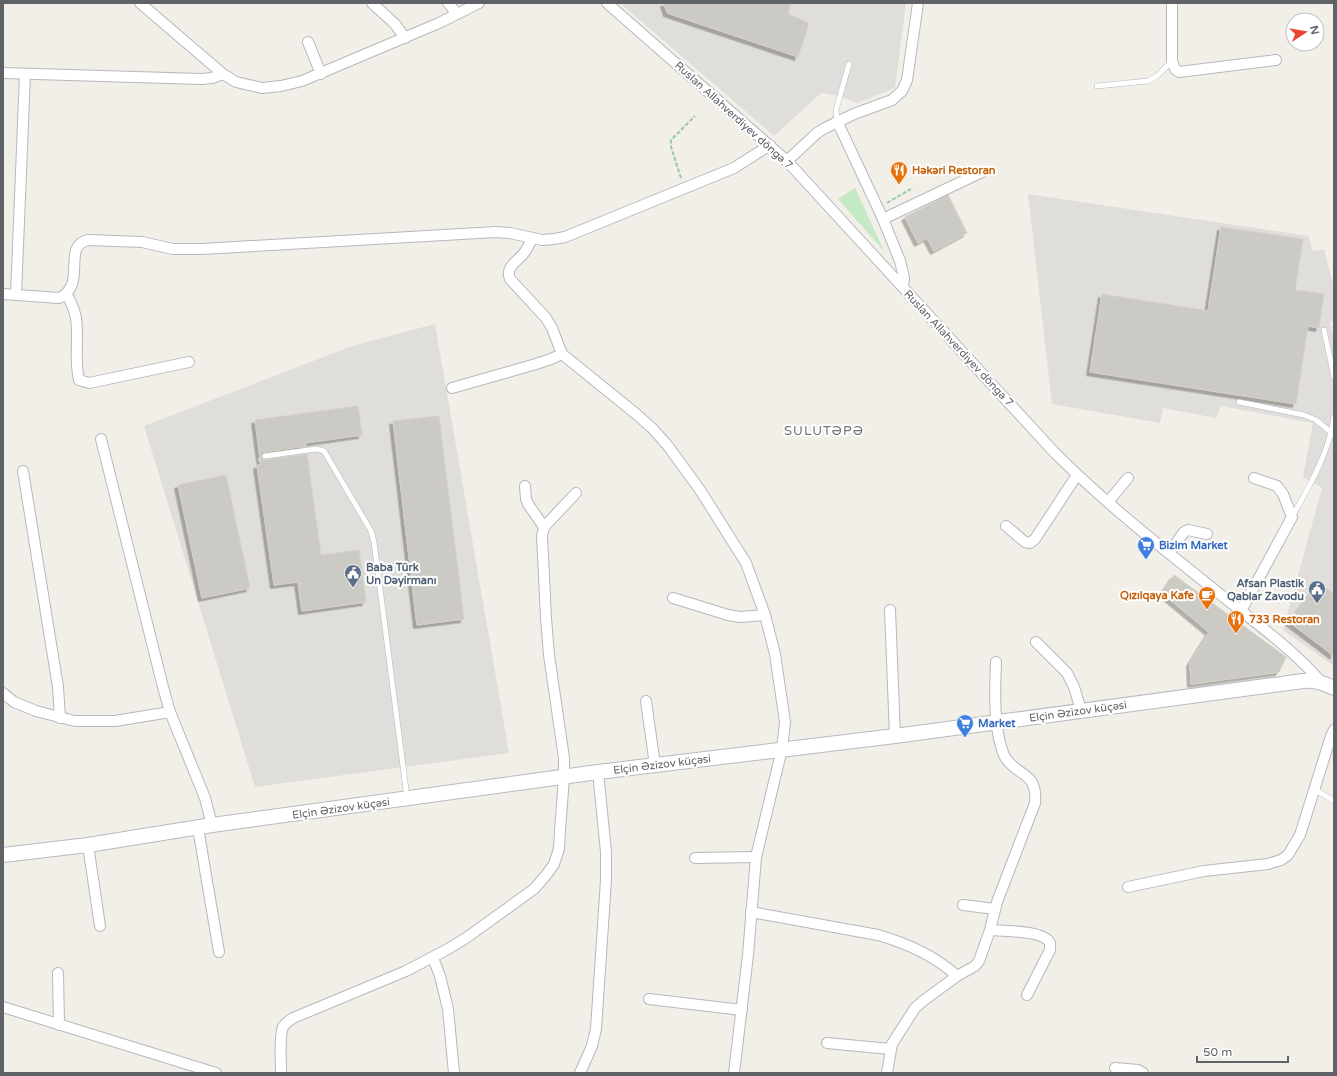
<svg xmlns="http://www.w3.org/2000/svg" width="1337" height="1076" font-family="'Varela Round',sans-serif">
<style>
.industrial{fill:#e0deda}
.green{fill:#c5e8c5}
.building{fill:#cccac5;stroke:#d6d1c6;filter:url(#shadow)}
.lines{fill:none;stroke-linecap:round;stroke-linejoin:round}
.lane-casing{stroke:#b5b8bc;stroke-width:6}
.street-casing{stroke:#b5b8bc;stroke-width:12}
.secondary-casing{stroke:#b6babf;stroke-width:16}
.path{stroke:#9cc7a9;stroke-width:2;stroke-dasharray:4 2;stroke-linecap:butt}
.lane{stroke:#fff;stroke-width:5}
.street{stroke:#fff;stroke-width:10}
.secondary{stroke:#fff;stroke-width:14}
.labels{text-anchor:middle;stroke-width:4;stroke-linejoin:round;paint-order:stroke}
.street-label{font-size:11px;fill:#5f6368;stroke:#fff}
.food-label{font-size:11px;font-weight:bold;fill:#c56008;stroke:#fff;text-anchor:start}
.shop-label{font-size:11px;font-weight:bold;fill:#366cbe;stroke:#fff;text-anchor:start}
.service-label{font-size:11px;font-weight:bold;fill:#4e5e75;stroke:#fff;text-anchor:start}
.quarter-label{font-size:13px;letter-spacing:1px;fill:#70757a;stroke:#fff}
</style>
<defs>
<filter id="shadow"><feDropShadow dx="-3.5" dy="3.5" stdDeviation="0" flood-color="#0004"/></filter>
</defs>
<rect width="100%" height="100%" fill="#f1efe8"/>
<!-- industrial -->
<g class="industrial">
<polygon points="620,3 906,3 895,88 857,103 839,96 821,93 774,136"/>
<polygon points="1028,194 1308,236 1313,251 1324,249 1334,288 1334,320 1330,322 1334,340 1334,666 1283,630 1322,488 1303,477 1313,423 1221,406 1216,418 1163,408 1160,423 1052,404"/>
<polygon points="435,324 509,753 255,787 144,426 352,346"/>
</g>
<!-- green -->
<polygon class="green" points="855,188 884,251 838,199"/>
<!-- building -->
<g class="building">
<polygon points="664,3 791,3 788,14 809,23 798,57 667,13"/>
<polygon points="948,195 967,233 934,251 927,238 918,243 905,217"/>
<polygon points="1221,227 1303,239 1295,290 1324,294 1319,328 1308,326 1296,404 1090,372 1102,294 1208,311"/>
<polygon points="358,406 362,435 305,443 306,446 264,452 261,455 262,459 265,460 307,454 321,555 359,550 366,602 302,611 298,582 274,585 257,465 261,465 255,420"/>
<polygon points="439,416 464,619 417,625 393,421"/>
<polygon points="226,475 250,588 202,598 178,485"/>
<polygon points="1174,575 1286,657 1279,672 1191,684 1190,663 1209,632 1162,593"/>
<polygon points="1319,583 1334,594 1334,656 1289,622"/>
</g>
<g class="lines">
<!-- lane casing -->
<g class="lane-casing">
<g id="lane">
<polyline points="1097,86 1148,81 1157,76 1172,61"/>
<polyline points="837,121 836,110 849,64"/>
<polyline points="1324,330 1334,377"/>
<polyline points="1239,402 1304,415 1316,420 1333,434"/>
<polyline points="265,456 316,449 324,451 371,531 374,542 407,797"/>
<path d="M1292 517C1310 485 1329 453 1334 417"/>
<polyline points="1314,789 1334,801"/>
</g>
</g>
<!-- street casing -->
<g class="street-casing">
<g id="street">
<polyline points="140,3 223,74 236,82 262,88 281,86 302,81 439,23 479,3"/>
<polyline points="372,3 395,24 405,38"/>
<polyline points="448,3 457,14"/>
<path d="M607 3 787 161 1054 452C1107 505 1167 552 1225 598 1258 625 1294 650 1321 682"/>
<polyline points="1172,3 1172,61 1175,69 1179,72 1276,60"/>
<polyline points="308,42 321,74"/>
<polyline points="3,73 201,79 212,78 223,74"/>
<polyline points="837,121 883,219 900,261 904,278 903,287"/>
<polyline points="787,161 817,133 825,128 854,114 892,100 902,91 907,80 918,3"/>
<polyline points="883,219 982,172"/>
<path d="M532 238C530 243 528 248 524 253 517 262 505 267 510 279L546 318 552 328 562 354 635 413 653 429 668 446 700 490 746 563 765 615 775 654 785 722 782 749 756 857 748 955 734 1073"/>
<path d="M3 294 59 298C88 285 61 246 88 240L142 242 173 249H202L496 232 510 233 542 240 554 239 565 237 734 168 770 145"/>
<polyline points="16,295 25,74"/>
<path d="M67 295C71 302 74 309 76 318 79 339 74 360 79 380L89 383 189 362"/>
<polyline points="452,388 536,364 551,359 562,354"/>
<polyline points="101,439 163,687 170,712 205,798 212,825"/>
<polyline points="23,471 58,687 60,718"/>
<polyline points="525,486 526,499 528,504 544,527"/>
<polyline points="1108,502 1128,478"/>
<polyline points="1006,526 1025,542 1030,543 1035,539 1077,475"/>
<polyline points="1169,553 1184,532 1188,530 1207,534"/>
<polyline points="673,598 728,615 740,617 765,615"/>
<polyline points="890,610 895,736"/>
<polyline points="1241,611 1292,517 1283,494 1277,486 1254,478"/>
<polyline points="1036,642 1067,673 1074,687 1081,710"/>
<polyline points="3,693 14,702 36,711 75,721 115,721 170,712"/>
<polyline points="646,701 655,765"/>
<polyline points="198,828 219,952"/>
<polyline points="88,845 100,926"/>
<polyline points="695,858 756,857"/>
<polyline points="1128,887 1204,871 1268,864 1281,860 1288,855 1300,835 1331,736 1334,730"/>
<polyline points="963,905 995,909"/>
<path d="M751 912 878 935C906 943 935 956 957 976"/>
<path d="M990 930C1003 931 1044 930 1050 943 1050 945 1050 947 1050 950L1027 995"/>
<polyline points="433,958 440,976 448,1009 454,1073"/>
<polyline points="58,973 59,1025"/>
<polyline points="649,999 742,1010"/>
<polyline points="3,1007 216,1073"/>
<polyline points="827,1043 890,1049"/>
<polyline points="1115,1068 1138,1070 1143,1073"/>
<path d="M281 1073C281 1062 279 1036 283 1027 285 1023 289 1021 293 1018L406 971 448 949 466 938 534 889 547 874 554 864 559 849 560 831 564 777V758L549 655 546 618 542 536 544 527 576 493"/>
<polyline points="580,1073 592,1046 596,1029 606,880 606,852 598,772"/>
<path d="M887 1073 892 1044 915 1008 923 1001 957 976 975 966 979 961 990 930 997 902 1035 803C1038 771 1017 777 1005 757 1002 752 1001 745 999 739 994 713 995 688 996 662"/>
</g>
</g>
<!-- secondary casing -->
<g class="secondary-casing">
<path id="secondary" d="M3 855 88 845 212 825 598 772 895 736 1303 681C1315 680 1323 683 1334 688"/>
</g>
<!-- path -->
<g class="path">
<polyline points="681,178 671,147 671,140 695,116"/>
<polyline points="887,203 911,189"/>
</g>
<!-- lane -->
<use href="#lane" class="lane"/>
<!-- street -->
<use href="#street" class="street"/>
<!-- secondary -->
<use href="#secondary" class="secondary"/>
</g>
<!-- icons -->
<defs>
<g id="restaurant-pin" transform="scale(0.9)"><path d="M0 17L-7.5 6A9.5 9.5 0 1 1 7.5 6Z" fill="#e8710a" stroke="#fff"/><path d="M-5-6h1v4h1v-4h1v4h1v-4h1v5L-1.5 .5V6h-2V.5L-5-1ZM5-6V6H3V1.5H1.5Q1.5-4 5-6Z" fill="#fff"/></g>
<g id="supermarket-pin" transform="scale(0.9)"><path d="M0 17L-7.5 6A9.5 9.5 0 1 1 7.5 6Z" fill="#3f7fe0" stroke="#fff"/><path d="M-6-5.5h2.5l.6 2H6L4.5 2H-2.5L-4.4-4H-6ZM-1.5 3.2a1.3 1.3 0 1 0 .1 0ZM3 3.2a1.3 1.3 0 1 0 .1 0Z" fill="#fff"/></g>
<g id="civic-pin" transform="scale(0.9)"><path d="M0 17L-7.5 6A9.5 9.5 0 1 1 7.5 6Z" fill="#5c6f8a" stroke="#fff"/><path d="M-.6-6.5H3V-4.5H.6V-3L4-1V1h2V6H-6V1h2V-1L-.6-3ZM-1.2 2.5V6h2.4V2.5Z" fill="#fff"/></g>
<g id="cafe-pin" transform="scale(0.9)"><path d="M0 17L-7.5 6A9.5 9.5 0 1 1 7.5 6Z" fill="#e8710a" stroke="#fff"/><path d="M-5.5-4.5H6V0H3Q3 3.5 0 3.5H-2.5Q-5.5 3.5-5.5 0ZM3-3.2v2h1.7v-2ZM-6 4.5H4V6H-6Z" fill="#fff"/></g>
</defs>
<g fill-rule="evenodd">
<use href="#restaurant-pin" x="899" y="170"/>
<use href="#supermarket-pin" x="1146" y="545"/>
<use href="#civic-pin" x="353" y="573"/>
<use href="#civic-pin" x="1317" y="589"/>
<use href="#cafe-pin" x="1207" y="595"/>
<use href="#restaurant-pin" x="1236" y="619"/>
<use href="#supermarket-pin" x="965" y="723"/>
</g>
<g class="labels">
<!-- street labels -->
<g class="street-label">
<text transform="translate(734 115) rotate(42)" y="4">Ruslan Allahverdiyev döngə 7</text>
<text transform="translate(959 348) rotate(47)" y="4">Ruslan Allahverdiyev döngə 7</text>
<text transform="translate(1078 711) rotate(-8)" y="4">Elçin Əzizov küçəsi</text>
<text transform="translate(662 764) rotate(-7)" y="4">Elçin Əzizov küçəsi</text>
<text transform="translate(341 808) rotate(-8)" y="4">Elçin Əzizov küçəsi</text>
</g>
<!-- food labels -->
<g class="food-label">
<text x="912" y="174">Həkəri Restoran</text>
<text x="1194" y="599" text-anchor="end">Qızılqaya Kafe</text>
<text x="1249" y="623">733 Restoran</text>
</g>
<!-- shop labels -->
<g class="shop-label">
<text x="1159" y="549">Bizim Market</text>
<text x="978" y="727">Market</text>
</g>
<!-- service labels -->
<g class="service-label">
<text x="366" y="571">Baba Türk<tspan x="366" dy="13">Un Dəyirmanı</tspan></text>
<text x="1304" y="587" text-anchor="end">Afsan Plastik<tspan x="1304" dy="13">Qablar Zavodu</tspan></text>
</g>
<!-- quarter labels -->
<g class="quarter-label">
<text x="824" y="435">SULUTƏPƏ</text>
</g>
</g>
<!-- border -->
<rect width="1337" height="1076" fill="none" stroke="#5f6368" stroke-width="8"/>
<!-- north arrow -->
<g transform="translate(1305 32) rotate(78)"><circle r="19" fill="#ffffff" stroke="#bfc1c3"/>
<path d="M0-3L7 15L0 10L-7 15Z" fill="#ea4335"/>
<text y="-6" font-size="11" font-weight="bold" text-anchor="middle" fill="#5f6368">N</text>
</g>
<!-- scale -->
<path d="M1197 1056v6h91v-6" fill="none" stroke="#5f6368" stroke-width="2"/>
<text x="1203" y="1056" font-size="12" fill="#5f6368" stroke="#ffffff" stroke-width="3" paint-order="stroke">50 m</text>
</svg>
